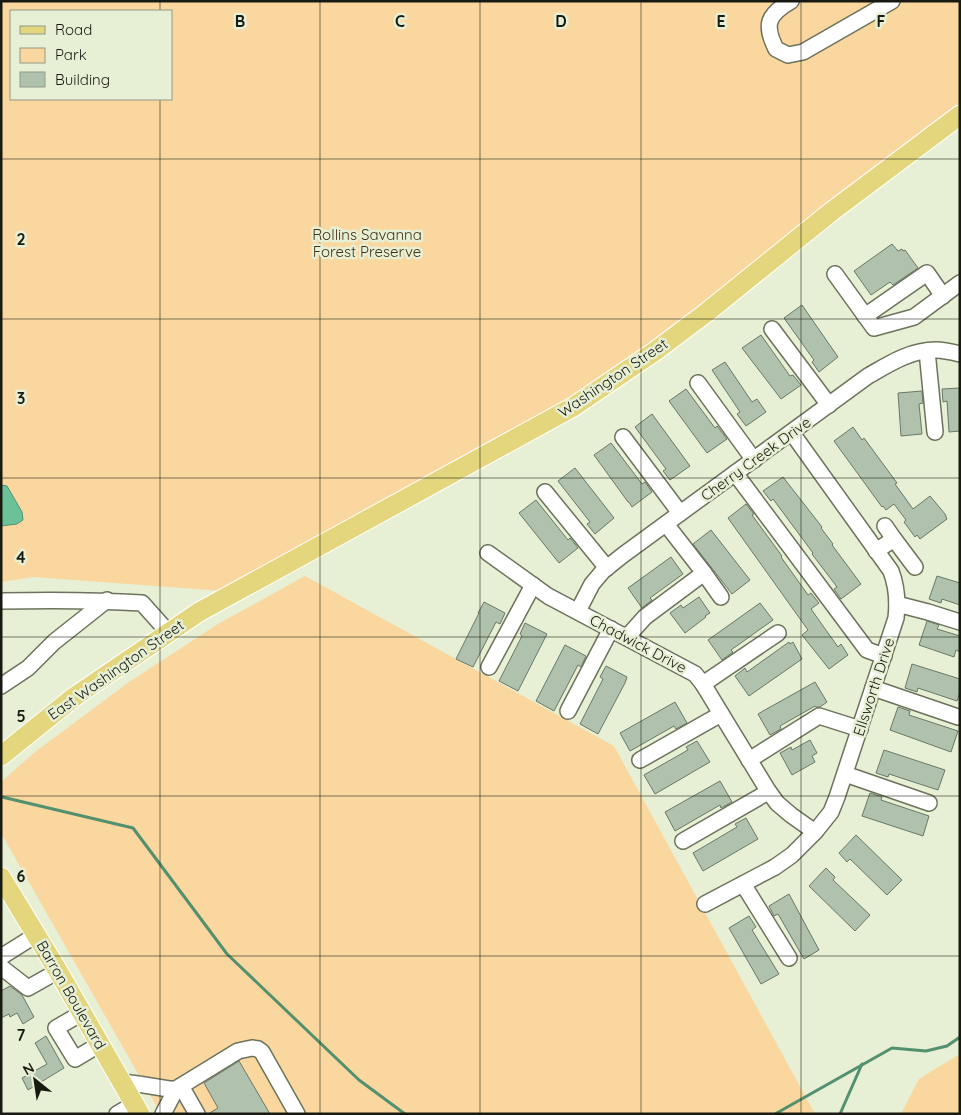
<svg xmlns="http://www.w3.org/2000/svg" width="961" height="1115" font-family="Quicksand,sans-serif">
<style>
.green{fill:#f9d79e;fill-rule:evenodd}
.water{fill:#6cc298;stroke:#539070}
.lines{fill:none;stroke-linecap:round;stroke-linejoin:round}
.stream{stroke:#539070;stroke-width:3}
.building{fill:#b0c2ad;stroke:#697966}
.minor-casing{stroke:#6c735c;stroke-width:18}
.major-casing{stroke:#fff;stroke-width:21}
.minor{stroke:#fff;stroke-width:15}
.major{stroke:#e3d67c;stroke-width:19}
.grid{fill:none;stroke:#181a11;stroke-width:1;stroke-opacity:0.55}
.labels{text-anchor:middle;stroke-width:5;stroke-linejoin:round;paint-order:stroke}
.park-label{font-size:15px;fill:#453313;stroke:#e7efd5}
.street-label{font-size:15px;fill:#181a11;stroke:#e7efd5}
.grid-label{font-size:16px;text-anchor:middle;font-weight:bold;fill:#181a11;stroke:#e7efd5;stroke-width:5;stroke-linejoin:round;paint-order:stroke}
</style>
<rect width="100%" height="100%" fill="#e7efd5"/>
<!-- green -->
<g class="green">
<path d="M1 1H960V115L654 352 236 592 34 577 1 582ZM11 11H171V99H11Z"/>
<polygon points="305,576 614,746 815,1114 161,1114 1,833 1,782 35,752 129,682 218,624"/>
<polygon points="960,1054 960,1114 901,1114 919,1079"/>
</g>
<!-- water -->
<polygon class="water" points="1,485 7,486 22,512 23,520 17,524 1,526"/>
<g class="lines">
<!-- stream -->
<g class="stream">
<polyline points="2,797 133,828 227,954 359,1080 405,1114"/>
<polyline points="775,1114 892,1048 926,1051 947,1046 960,1037"/>
<polyline points="840,1114 862,1064"/>
</g>
</g>
<!-- building -->
<g class="building">
<polygon points="892,244 898,251 902,249 903,251 905,250 918,268 893,285 890,282 871,295 854,271"/>
<polygon points="802,305 838,357 819,372 812,362 814,360 784,318"/>
<polygon points="761,335 790,376 793,375 801,385 781,399 742,348"/>
<polygon points="725,362 752,402 757,399 766,412 746,426 737,414 740,412 712,370"/>
<polygon points="960,388 960,431 949,432 947,401 943,402 942,389"/>
<polygon points="686,389 715,428 717,426 727,439 707,453 669,401"/>
<polygon points="922,391 923,403 919,404 922,434 901,436 898,393"/>
<polygon points="652,414 690,466 670,480 663,471 666,469 635,427"/>
<polygon points="853,427 862,440 864,438 897,483 895,484 913,509 930,496 945,514 947,519 920,539 917,535 915,537 904,522 906,520 894,504 886,510 883,506 882,507 834,441"/>
<polygon points="611,443 642,484 645,482 652,492 632,507 629,502 628,502 594,455"/>
<polygon points="575,468 614,518 595,534 587,524 590,522 558,481"/>
<polygon points="783,477 822,527 821,528 833,544 832,545 861,584 841,599 834,589 837,587 812,554 813,553 773,499 771,501 763,491"/>
<polygon points="536,500 568,540 570,538 578,548 559,563 519,513"/>
<polygon points="746,504 754,514 752,515 782,556 781,557 808,595 811,593 819,603 811,609 838,647 841,644 848,655 829,669 802,635 808,630 728,518"/>
<polygon points="711,530 750,580 732,594 693,544"/>
<polygon points="671,557 683,574 650,598 652,600 642,608 628,588"/>
<polygon points="937,576 960,583 960,605 942,599 941,603 929,599"/>
<polygon points="699,597 710,613 705,616 706,617 685,633 670,613 681,605 683,608"/>
<polygon points="484,602 505,613 500,624 496,622 473,667 456,659 479,613 478,613"/>
<polygon points="760,603 773,620 731,650 733,652 722,660 708,640"/>
<polygon points="927,621 939,625 937,629 960,636 960,652 956,650 954,657 919,645"/>
<polygon points="525,623 547,634 518,691 499,681 522,636 520,634"/>
<polygon points="789,642 790,644 793,642 802,659 749,696 735,676 745,668 747,672"/>
<polygon points="565,645 586,656 581,667 578,665 554,711 536,701"/>
<polygon points="912,664 960,679 960,692 957,701 918,688 917,692 905,688"/>
<polygon points="606,666 627,677 625,683 598,734 580,724 603,679 600,677"/>
<polygon points="815,682 827,702 820,707 816,707 815,706 780,726 781,729 770,735 758,714 763,711"/>
<polygon points="675,702 687,723 676,729 674,726 630,751 620,733"/>
<polygon points="898,707 910,711 909,715 958,731 951,752 890,730"/>
<polygon points="810,740 817,753 812,756 815,762 792,775 780,753 791,747 792,750"/>
<polygon points="697,741 710,762 655,794 644,775 688,750 686,747"/>
<polygon points="884,750 945,770 938,790 889,774 888,777 876,773"/>
<polygon points="720,781 732,802 721,808 720,805 675,831 665,812"/>
<polygon points="870,793 882,797 881,800 929,816 923,836 862,816"/>
<polygon points="746,818 758,839 703,871 693,853 737,827 735,824"/>
<polygon points="856,835 902,880 887,895 850,859 847,862 839,853"/>
<polygon points="826,868 835,877 833,880 870,915 855,931 809,886"/>
<polygon points="789,894 819,950 804,959 778,914 774,916 769,906"/>
<polygon points="749,916 756,927 752,930 779,974 761,984 729,928"/>
<polygon points="10,986 22,995 34,1017 23,1024 17,1013 10,1017 9,1014 1,1018 1,991"/>
<polygon points="46,1036 64,1068 28,1090 22,1078 47,1064 35,1043"/>
<polygon points="239,1061 270,1114 208,1114 218,1108 204,1083"/>
</g>
<g class="lines">
<!-- minor casing -->
<g class="minor-casing">
<g id="minor">
<path d="M791 1C767 15 764 25 776 49L788 55 803 52 892 1"/>
<polyline points="835,274 874,328 914,317 960,283"/>
<polyline points="865,316 927,273 943,296"/>
<polyline points="772,329 829,405"/>
<polyline points="927,351 935,432"/>
<polyline points="698,383 754,460"/>
<polyline points="623,437 680,513"/>
<polyline points="735,473 867,650 884,656"/>
<polyline points="545,492 607,568"/>
<polyline points="885,526 894,539"/>
<polyline points="876,551 894,539 915,567"/>
<polyline points="488,553 548,596 695,674 703,684 767,789 777,803 791,815 815,832"/>
<polyline points="704,573 721,597"/>
<path d="M1 601C48 600 95 600 142 603L168 632"/>
<polyline points="897,604 928,612 960,622"/>
<path d="M578 611 592 584 603 571 623 555 868 376C889 364 910 350 936 350 944 350 952 352 960 354"/>
<polyline points="627,637 645,617 704,573 666,524"/>
<polyline points="489,667 533,585"/>
<polyline points="703,684 778,633"/>
<polyline points="1,686 28,668 54,642 107,600"/>
<polyline points="873,688 958,717"/>
<polyline points="568,711 611,629"/>
<polyline points="640,760 721,714"/>
<polyline points="749,760 819,716 860,729"/>
<polyline points="845,774 929,803"/>
<polyline points="683,841 768,792"/>
<polyline points="743,884 789,958"/>
<path d="M705 904 775 867 792 855 815 832 831 812 837 797 896 618C898 601 897 587 891 571L792 433"/>
<polyline points="1,957 36,935"/>
<polyline points="1,967 28,988 58,971"/>
<polyline points="82,1013 56,1028 75,1059 100,1044"/>
<polyline points="122,1082 138,1084 169,1089 176,1089 238,1051 252,1048 258,1049 262,1052 297,1114"/>
<polyline points="181,1086 197,1114"/>
<polyline points="117,1114 134,1104"/>
<polyline points="163,1114 176,1089"/>
</g>
</g>
<!-- major casing -->
<g class="major-casing">
<g id="major">
<polyline points="1,756 74,697 199,612 573,407 654,352 706,313 831,212 960,115"/>
<polyline points="1,877 58,971 140,1114"/>
</g>
</g>
<!-- minor -->
<use href="#minor" class="minor"/>
<!-- major -->
<use href="#major" class="major"/>
</g>
<!-- grid -->
<path class="grid" d="M160 1V11M320 1V1114M480 1V1114M641 1V1114M801 1V1114M160 99V1114M1 159H960M1 319H960M1 478H960M1 637H960M1 796H960M1 956H960"/>
<g class="labels">
<!-- park labels -->
<g class="park-label">
<text x="367" y="240">Rollins Savanna<tspan x="367" dy="17">Forest Preserve</tspan></text>
</g>
<!-- street labels -->
<g class="street-label">
<text transform="translate(613 378) rotate(-34)" y="5">Washington Street</text>
<text transform="translate(756 459) rotate(-36)" y="5">Cherry Creek Drive</text>
<text transform="translate(638 644) rotate(28)" y="5">Chadwick Drive</text>
<text transform="translate(116 670) rotate(-35)" y="5">East Washington Street</text>
<text transform="translate(874 687) rotate(-72)" y="5">Ellsworth Drive</text>
<text transform="translate(71 995) rotate(60)" y="5">Barron Boulevard</text>
</g>
</g>
<g class="grid-label">
<text x="240" y="27">B</text>
<text x="400" y="27">C</text>
<text x="561" y="27">D</text>
<text x="721" y="27">E</text>
<text x="881" y="27">F</text>
<text x="21" y="245">2</text>
<text x="21" y="404">3</text>
<text x="21" y="563">4</text>
<text x="21" y="722">5</text>
<text x="21" y="882">6</text>
<text x="21" y="1041">7</text>
</g>
<!-- border -->
<rect width="961" height="1115" fill="none" stroke="#181a11" stroke-width="5"/>
<!-- legend -->
<rect x="10" y="10" width="162" height="90" fill="#e7efd5" stroke="#949a87"/>
<rect x="20" y="26" width="25" height="8" fill="#e3d67c" stroke="#949a87"/>
<text x="55" y="35" font-size="15" fill="#181a11">Road</text>
<rect x="20" y="48" width="25" height="15" fill="#f9d79e" stroke="#949a87"/>
<text x="55" y="60" font-size="15" fill="#181a11">Park</text>
<rect x="20" y="72" width="25" height="15" fill="#b0c2ad" stroke="#949a87"/>
<text x="55" y="85" font-size="15" fill="#181a11">Building</text>
<!-- north arrow -->
<g transform="translate(35 1080) rotate(330)" stroke="#e7efd5" stroke-width="4" paint-order="stroke">
<path d="M0-4L9 19L0 12L-9 19Z" fill="#181a11"/>
<text y="-8" font-size="14" font-weight="bold" text-anchor="middle" fill="#181a11">N</text>
</g>
</svg>
